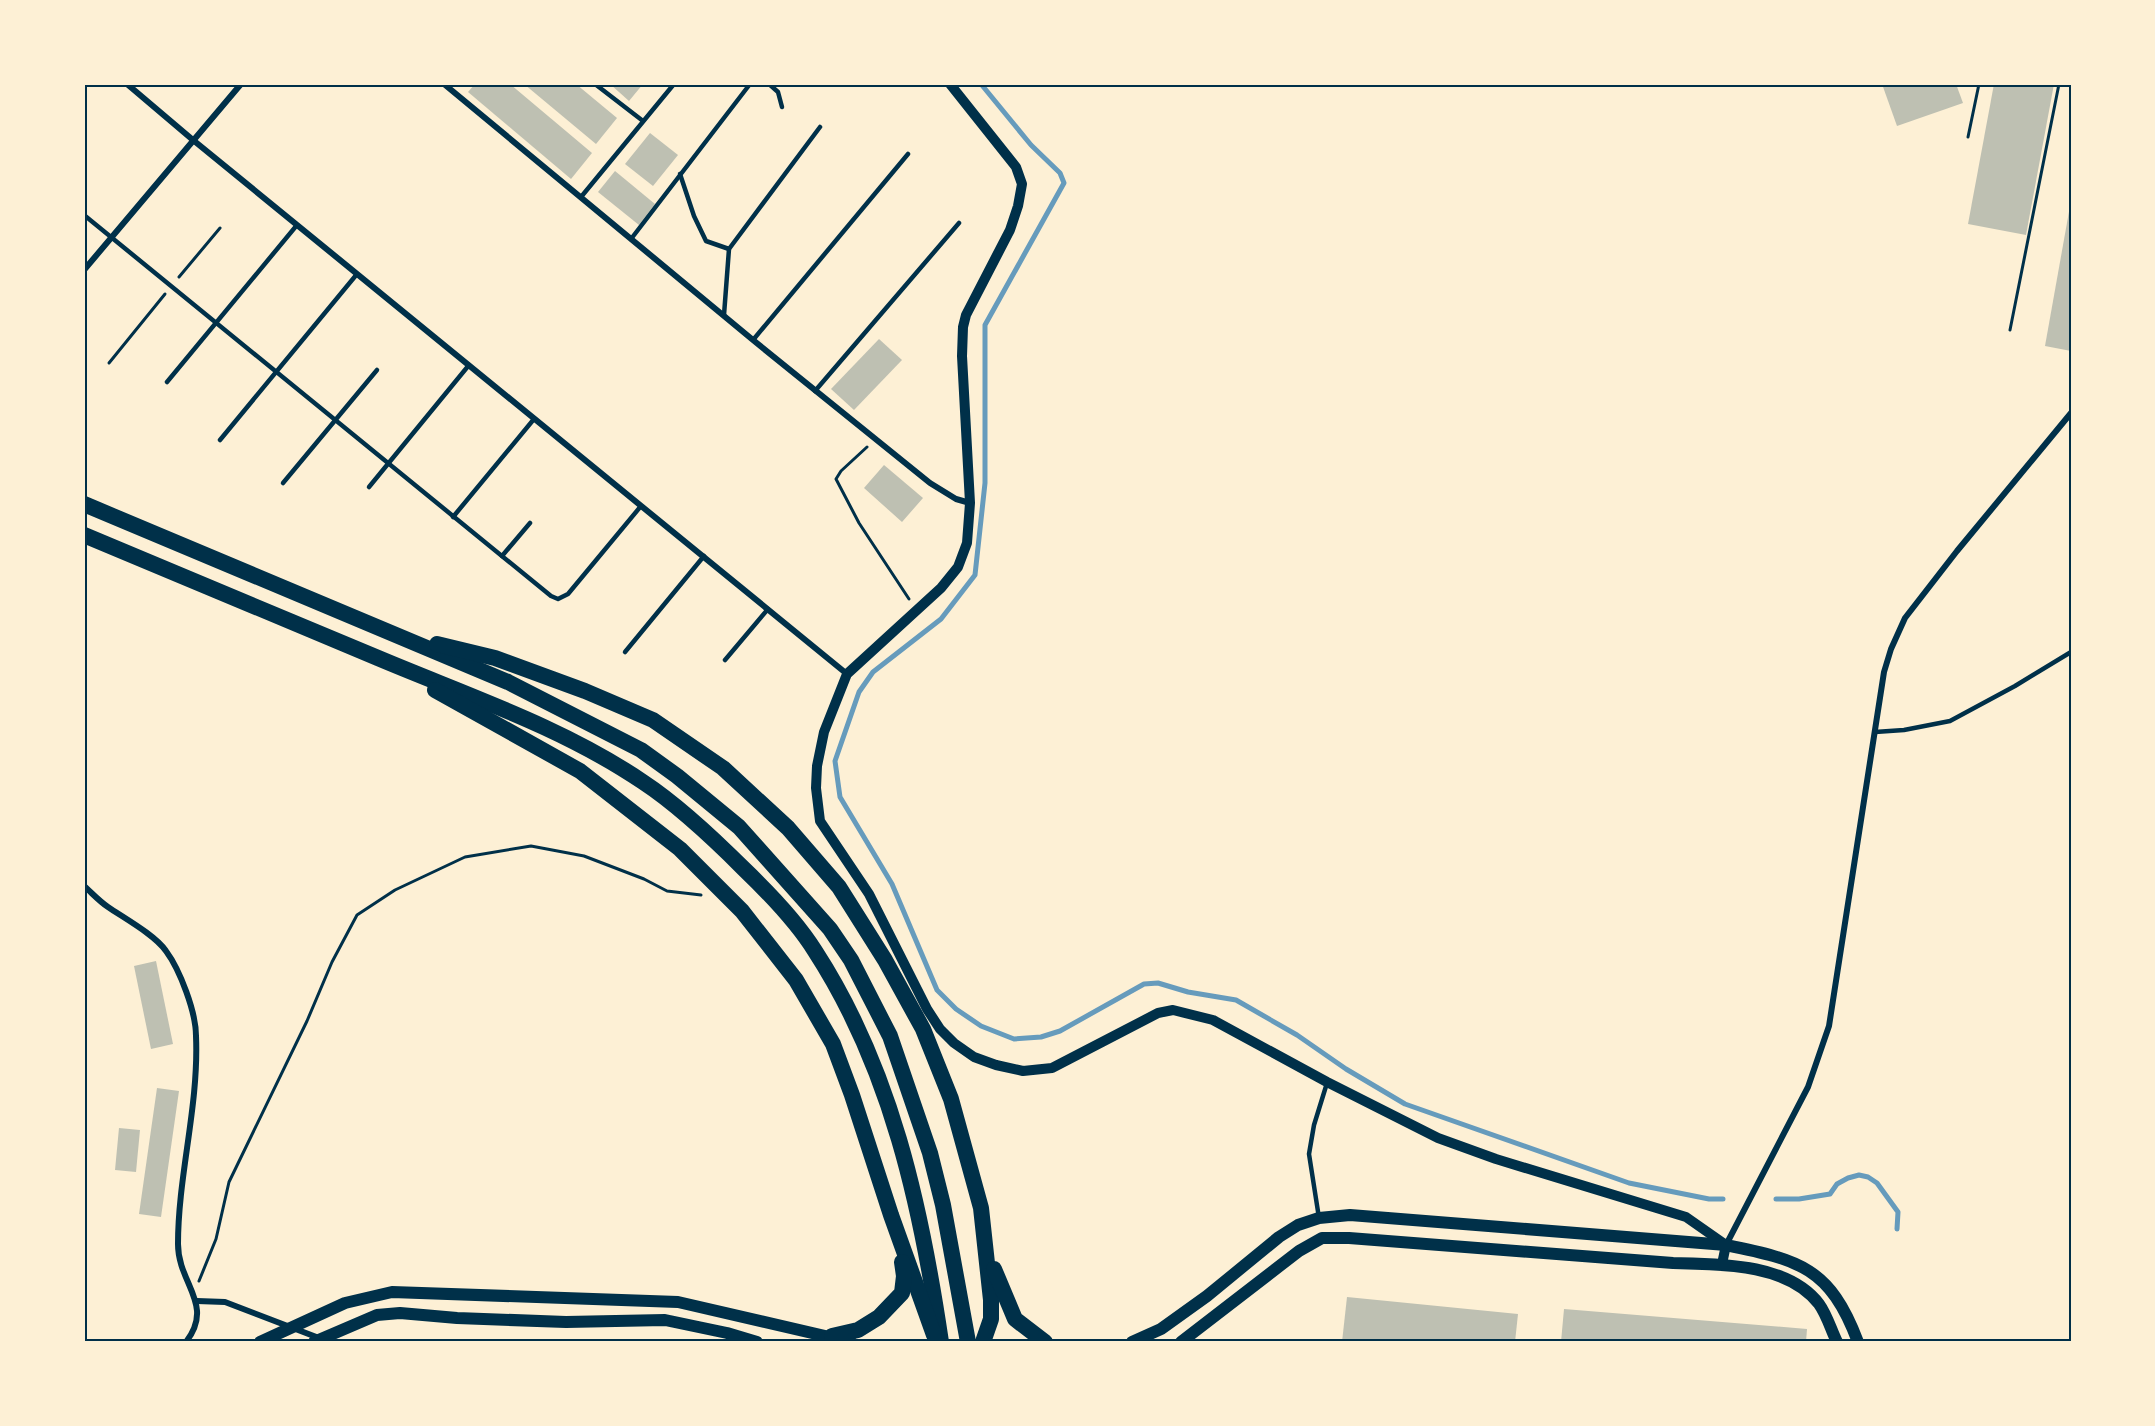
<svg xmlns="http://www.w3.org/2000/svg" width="2155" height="1426" font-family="Arial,sans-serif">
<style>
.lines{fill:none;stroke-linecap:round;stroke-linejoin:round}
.stream{stroke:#669bbc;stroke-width:5}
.building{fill:#bec0b2}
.path{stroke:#003049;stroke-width:3}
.service{stroke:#003049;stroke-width:4.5}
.minor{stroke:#003049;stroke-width:6}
.tertiary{stroke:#003049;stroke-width:10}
.secondary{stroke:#003049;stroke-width:12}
.trunk{stroke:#003049;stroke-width:16}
.neatline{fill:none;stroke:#003049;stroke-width:2}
</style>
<rect width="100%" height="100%" fill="#fdf0d5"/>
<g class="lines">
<!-- stream -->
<g class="stream">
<polyline points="981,84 1031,145 1060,173 1064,183 985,325 985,483 975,575 941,619 873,672 859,692 835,761 840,797 892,884 937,990 956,1009 981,1026 1014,1039 1041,1037 1060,1031 1144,984 1158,983 1188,992 1236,1000 1297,1035 1346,1069 1405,1104 1629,1183 1709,1199 1723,1199"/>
<polyline points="1776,1199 1799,1199 1830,1194 1837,1184 1848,1178 1859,1175 1868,1177 1877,1183 1898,1212 1897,1229"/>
</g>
</g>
<!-- building -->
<g class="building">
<polygon points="475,84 510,84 592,153 571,179 468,92"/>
<polygon points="524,84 576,84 617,118 596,144"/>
<polygon points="610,84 643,84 629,101"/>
<polygon points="1882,84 1956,84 1963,103 1897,126"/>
<polygon points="1994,84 2054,84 2026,235 1968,224"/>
<polygon points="650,133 678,155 653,186 625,164"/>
<polygon points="615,171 655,204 639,225 598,192"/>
<polygon points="2070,206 2071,206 2071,351 2045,346"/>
<polygon points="879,339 902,360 854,410 831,389"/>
<polygon points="884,465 923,498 902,522 864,488"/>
<polygon points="156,961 173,1044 151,1049 134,966"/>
<polygon points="157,1088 179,1091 161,1217 139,1214"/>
<polygon points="119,1128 140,1130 136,1172 115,1170"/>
<polygon points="1347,1297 1518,1314 1515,1342 1342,1342"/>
<polygon points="1564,1309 1807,1329 1806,1342 1561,1342"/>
</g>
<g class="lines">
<!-- path -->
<g class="path">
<polyline points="1968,137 1979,84"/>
<polyline points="179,277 220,228"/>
<polyline points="2010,330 2059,84"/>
<polyline points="109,363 165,294"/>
<polyline points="867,447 841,471 836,479 859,523 909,599"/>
<polyline points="199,1281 216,1239 229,1182 307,1021 332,962 357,915 395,890 465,857 531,846 584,856 644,879 667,891 701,895"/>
</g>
<!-- service -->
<g class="service">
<polyline points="595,84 643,121"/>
<polyline points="769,84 778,92 782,107"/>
<polyline points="680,174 694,216 706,241 729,249"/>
<polyline points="581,197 674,84"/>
<polyline points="84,215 551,596 558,599 568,594 641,506"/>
<polyline points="631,239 750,84"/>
<polyline points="724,315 729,249 820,127"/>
<polyline points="753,340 908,154"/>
<polyline points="167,382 297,225"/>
<polyline points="815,391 959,223"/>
<polyline points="220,440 357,274"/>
<polyline points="283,483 377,370"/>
<polyline points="369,487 469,365"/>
<polyline points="453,517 534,419"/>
<polyline points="502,556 530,523"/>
<polyline points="625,652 704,556"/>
<polyline points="725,660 768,609"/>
<polyline points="1875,732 1904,730 1950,721 2015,686 2071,652"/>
<polyline points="1319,1218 1309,1154 1314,1125 1327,1083"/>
</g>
<!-- minor -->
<g class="minor">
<polyline points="127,84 193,140 847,674"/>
<polyline points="444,84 753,340 930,483 956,499 970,503"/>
<polyline points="84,270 241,84"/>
<path d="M84 886C92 893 99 901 108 907 124 918 155 935 166 951 180 970 196 1012 196 1036 199 1106 178 1175 178 1244 178 1284 215 1304 186 1342"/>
<polyline points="1726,1245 1808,1087 1829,1026 1884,672 1891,649 1905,618 1957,551 2071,413"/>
<polyline points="197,1301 225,1302 319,1338"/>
</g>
<!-- tertiary -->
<polyline class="tertiary" points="950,84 1016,167 1022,184 1018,206 1010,230 966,315 963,327 962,356 970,503 967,543 958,567 941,588 847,674 824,732 817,766 816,788 820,821 869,894 927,1009 940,1029 954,1043 974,1057 996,1065 1023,1071 1052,1068 1158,1013 1173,1010 1213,1020 1327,1082 1438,1138 1496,1159 1686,1217 1726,1245 1722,1264"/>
<!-- secondary -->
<g class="secondary">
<polyline points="260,1342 345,1303 392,1292 678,1302 851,1342"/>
<polyline points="314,1342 377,1315 400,1313 457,1318 566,1322 665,1320 727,1333 757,1342"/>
<path d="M1132 1342 1161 1329 1207 1296 1279 1237 1298 1225 1319 1218 1350 1215 1726 1245C1799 1260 1830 1267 1858 1342"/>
<path d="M1181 1342 1299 1251 1322 1238H1349L1673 1263C1719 1264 1788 1263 1819 1304 1827 1315 1831 1330 1837 1342"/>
</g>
<!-- trunk -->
<g class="trunk">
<polyline points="84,504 508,682 641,750 677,776 739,827 830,929 851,960 890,1036 930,1153 943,1205 968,1342"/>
<path d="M84 535C182 576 280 617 378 658 468 696 562 727 643 782 678 805 715 840 744 869 769 893 797 922 815 951 891 1068 921 1206 941 1342"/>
<polyline points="437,644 495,658 585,691 653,720 723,768 788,828 839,887 885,960 923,1029 951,1099 981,1208 991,1300 991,1319 983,1342"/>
<polyline points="435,690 580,771 680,849 742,911 796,980 833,1044 852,1095 891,1215 934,1335"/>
<polyline points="994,1269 1015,1319 1045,1342"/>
<polyline points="832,1336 858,1330 879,1317 902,1293 904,1276 902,1262"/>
</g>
</g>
<!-- border -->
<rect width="2155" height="1426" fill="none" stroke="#fdf0d5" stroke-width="171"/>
<rect x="86" y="86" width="1984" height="1254" class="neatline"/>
</svg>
